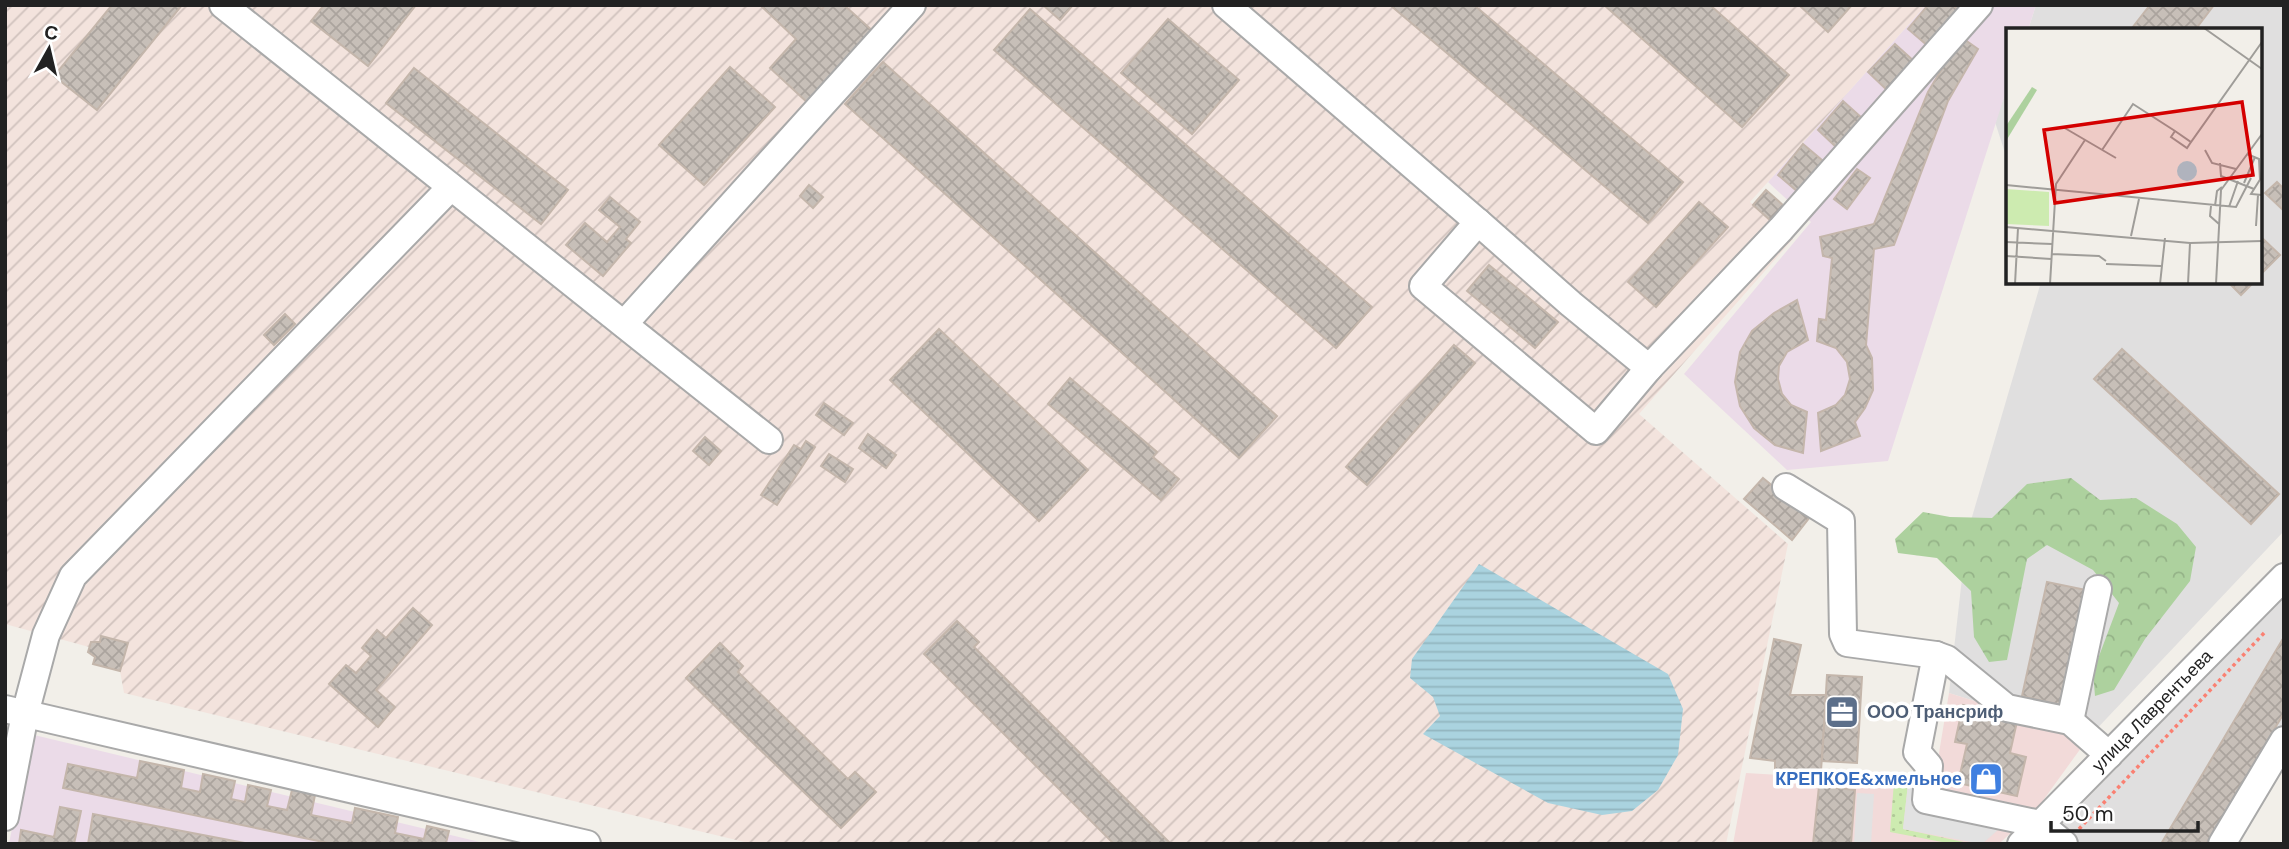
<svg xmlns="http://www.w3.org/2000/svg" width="2289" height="849" font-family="'DM Sans',sans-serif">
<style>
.residential{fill:#e0dfdf}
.commercial{fill:#f2dad9}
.industrial{fill:#ebdbe8}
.military{fill:url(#military-furrows)}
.grass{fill:url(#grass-dots)}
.forest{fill:url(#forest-crowns)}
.parking{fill:#e2e2e2}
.water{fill:url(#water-rules)}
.building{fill:url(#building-cross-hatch);stroke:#c4b6ab;stroke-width:2}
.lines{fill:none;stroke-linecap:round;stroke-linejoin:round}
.minor-casing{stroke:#a9a9a9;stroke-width:30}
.path{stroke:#fa8072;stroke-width:3.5;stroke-dasharray:3.5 3.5;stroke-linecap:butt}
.minor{stroke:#fff;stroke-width:26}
.labels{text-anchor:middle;stroke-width:7;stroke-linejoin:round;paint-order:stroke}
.street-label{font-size:18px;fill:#222;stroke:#fff}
.service-label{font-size:18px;font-weight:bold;fill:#4e5e75;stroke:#fff;text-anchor:start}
.shop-label{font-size:18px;font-weight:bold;fill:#366cbe;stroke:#fff;text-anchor:end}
.inset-road{fill:none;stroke:#9f9d99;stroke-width:2}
.view{fill:#d40000;fill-opacity:0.15;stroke:#d40000;stroke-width:3.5}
.inset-edge{fill:none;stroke:#222;stroke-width:3.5}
</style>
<defs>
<pattern id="military-furrows" width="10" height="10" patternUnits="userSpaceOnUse" patternTransform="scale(1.75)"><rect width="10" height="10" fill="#f3e3dd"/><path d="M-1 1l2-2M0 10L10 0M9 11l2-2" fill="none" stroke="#d0c2bd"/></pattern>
<pattern id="grass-dots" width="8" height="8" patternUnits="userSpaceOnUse" patternTransform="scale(1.75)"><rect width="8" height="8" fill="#cdebb0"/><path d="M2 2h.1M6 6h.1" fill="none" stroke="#b0c997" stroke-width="1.8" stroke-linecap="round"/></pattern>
<pattern id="forest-crowns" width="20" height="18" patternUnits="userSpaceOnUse" patternTransform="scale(1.75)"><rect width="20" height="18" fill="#add19e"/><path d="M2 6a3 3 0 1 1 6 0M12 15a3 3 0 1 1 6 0" fill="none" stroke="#95b388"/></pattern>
<pattern id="water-rules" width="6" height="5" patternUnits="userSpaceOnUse" patternTransform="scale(1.75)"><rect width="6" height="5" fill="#aad3df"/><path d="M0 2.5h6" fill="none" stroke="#92b5bf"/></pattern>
<pattern id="building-cross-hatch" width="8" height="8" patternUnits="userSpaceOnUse" patternTransform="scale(1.75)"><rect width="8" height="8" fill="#c7bfb8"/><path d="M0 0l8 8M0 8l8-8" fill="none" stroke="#aba49e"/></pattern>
</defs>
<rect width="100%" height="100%" fill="#f2efe9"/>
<!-- residential -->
<g class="residential">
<polygon points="2036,5 2284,5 2284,531 2089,737 1949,693 1967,534 2041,282 2259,282 2259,30 2028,30"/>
<polygon points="2007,88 2007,159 1995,122"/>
<polygon points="2284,596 2284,758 2226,844 2043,844"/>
</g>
<!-- commercial -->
<polygon class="commercial" points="1949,693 2089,737 2039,806 2001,842 1997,844 1733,844 1746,773 1894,782 1933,789"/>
<!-- industrial -->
<g class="industrial">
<polygon points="1926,5 2036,5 2028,30 2007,30 2007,88 1888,461 1787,470 1684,374 1811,222 1768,182"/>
<polygon points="30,734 488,844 9,844"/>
</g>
<!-- military -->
<polygon class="military" points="5,5 1926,5 1750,202 1793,239 1639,414 1788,544 1726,844 753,844 124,693 120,671 93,664 95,657 88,652 89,647 5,624"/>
<!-- grass -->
<polygon class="grass" points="1894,782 1908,784 1903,829 1973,844 1941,844 1942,842 1890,832"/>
<!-- forest -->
<polygon class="forest" points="2071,478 2100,500 2136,498 2177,524 2196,547 2190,581 2145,639 2114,690 2095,696 2093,672 2119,603 2093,570 2047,545 2027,559 2007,660 1989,662 1974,637 1971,591 1937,558 1898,553 1895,539 1923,512 1950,517 1992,518 2027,484"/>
<!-- parking -->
<g class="parking">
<polygon points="1908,784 2022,809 1982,844 1903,829"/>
<polygon points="1857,793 1874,794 1871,844 1854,844"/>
</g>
<!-- water -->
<polygon class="water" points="1479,564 1668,674 1683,709 1678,755 1658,790 1632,811 1602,815 1548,803 1423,734 1440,716 1433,697 1410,678 1412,659"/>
<!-- building -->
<g class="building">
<polygon points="112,5 182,5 97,110 54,76"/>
<polygon points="324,5 416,5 368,66 311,21"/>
<polygon points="760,5 818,5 822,9 825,5 844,5 875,33 809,104 770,68 796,39"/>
<polygon points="1043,5 1073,5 1060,20"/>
<polygon points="1390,5 1474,5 1683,182 1648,223"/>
<polygon points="1604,5 1710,5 1789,75 1742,127"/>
<polygon points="1799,5 1852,5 1828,32"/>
<polygon points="1928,5 1953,5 1958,10 1928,46 1908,29"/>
<polygon points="2150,5 2214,5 2195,30 2133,30 2132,28"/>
<polygon points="1030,9 1372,307 1336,348 994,50"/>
<polygon points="1168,19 1239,80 1192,134 1121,73"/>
<polygon points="1961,37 1978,49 1948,101 1894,245 1874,249 1866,345 1872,358 1873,390 1865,408 1855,422 1860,436 1821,451 1818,413 1836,405 1845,395 1850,379 1847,362 1836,348 1817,341 1819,319 1826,320 1832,258 1823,256 1820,237 1874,224 1928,92"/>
<polygon points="1895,44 1915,62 1888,91 1868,72"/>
<polygon points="883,62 1277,416 1239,458 845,104"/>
<polygon points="730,67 775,107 704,185 659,145"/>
<polygon points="414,68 568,190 541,224 386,103"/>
<polygon points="1843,101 1862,118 1836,147 1818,130"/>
<polygon points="1803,144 1823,161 1798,192 1778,175"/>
<polygon points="1857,169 1870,178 1847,209 1834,199"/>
<polygon points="2277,182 2284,189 2284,211 2265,193"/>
<polygon points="809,185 823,197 813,208 800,196"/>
<polygon points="1766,190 1784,206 1771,221 1753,205"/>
<polygon points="610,197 640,222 626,239 631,243 603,276 566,245 585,223 607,242 620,227 599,210"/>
<polygon points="1699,202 1728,227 1656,307 1628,282"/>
<polygon points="2259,235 2280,255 2259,276"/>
<polygon points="1489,265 1558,322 1535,348 1467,291"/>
<polygon points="2228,282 2254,282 2241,295"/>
<polygon points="1797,300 1808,340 1787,352 1779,366 1778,379 1782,394 1791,405 1807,412 1803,453 1775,445 1754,428 1740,406 1735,382 1740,352 1752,331 1774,313"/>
<polygon points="285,314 295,324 274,345 264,335"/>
<polygon points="939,329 1088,470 1039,521 890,380"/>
<polygon points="1454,345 1475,363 1367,485 1346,467"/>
<polygon points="2122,349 2279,494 2251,524 2094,379"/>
<polygon points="1070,378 1157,452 1153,457 1179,479 1161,500 1048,404"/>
<polygon points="824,403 853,423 844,435 816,415"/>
<polygon points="868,434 896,455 886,468 859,448"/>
<polygon points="705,437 721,451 709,465 693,451"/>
<polygon points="806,441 815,447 777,505 761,495 794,445 801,449"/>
<polygon points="829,454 853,469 845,482 821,466"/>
<polygon points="1763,478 1810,517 1792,540 1744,499"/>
<polygon points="2047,582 2086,590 2061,705 2022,696"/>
<polygon points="413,608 432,625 376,690 395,707 378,727 329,684 346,665 356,673 371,656 362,648 377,630 386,638"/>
<polygon points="957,621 979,642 974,647 1171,844 1114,844 924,654"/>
<polygon points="101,636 128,643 120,671 93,664 95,657 88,652 91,642 100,642"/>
<polygon points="2284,637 2284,713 2257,758 2206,844 2161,844"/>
<polygon points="1774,639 1801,645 1790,695 1826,695 1821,771 1775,770 1775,761 1750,758"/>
<polygon points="720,643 743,666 738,672 848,779 855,772 876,792 841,828 686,678"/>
<polygon points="1827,675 1862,677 1857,763 1822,761"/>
<polygon points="1963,705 2018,717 2010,753 2026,757 2017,796 1958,783 1967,744 1955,742"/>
<polygon points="140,761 184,770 181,788 200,792 203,774 235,781 231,799 245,802 248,785 271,790 267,806 287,810 292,790 315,795 311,815 352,823 355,808 398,817 395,833 424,839 427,826 449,831 446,843 448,844 333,844 63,788 68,764 137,778"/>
<polygon points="1819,786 1855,790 1851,844 1813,844"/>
<polygon points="60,807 81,811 74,844 19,844 21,830 54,837"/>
<polygon points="93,814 250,844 88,844"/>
</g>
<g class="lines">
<!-- minor casing -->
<g class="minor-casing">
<g id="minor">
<polyline points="223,5 769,440"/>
<polyline points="1226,5 1478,222 1423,286 1596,431 1649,368"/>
<polyline points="1478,222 1571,304 1649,368 1781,229 1979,5"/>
<polyline points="624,324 912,5"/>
<polyline points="1786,487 1841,521 1843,634 1847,643 1936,655 1947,659 2007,708 2070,721 2109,755"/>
<polyline points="1936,655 1917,752 1929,766 1926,800 2040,824 2064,844"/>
<polyline points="5,709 587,844"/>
<polyline points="2070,721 2098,589"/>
<polyline points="5,817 25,714 46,635 73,576 451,187"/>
<path id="s1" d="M2021 844 2284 577"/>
<polyline points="2222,844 2284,740"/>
</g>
</g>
<!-- path -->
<polyline class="path" points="2079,829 2266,631"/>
<!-- minor -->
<use href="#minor" class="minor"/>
</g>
<!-- icons -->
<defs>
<g id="office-square" transform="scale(1.75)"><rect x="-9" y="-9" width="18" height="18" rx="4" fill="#5c6f8a" stroke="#fff"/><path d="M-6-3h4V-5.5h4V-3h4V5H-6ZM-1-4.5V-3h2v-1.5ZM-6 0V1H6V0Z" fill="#fff"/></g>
<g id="shop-square" transform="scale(1.75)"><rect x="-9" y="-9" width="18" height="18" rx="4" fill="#3f7fe0" stroke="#fff"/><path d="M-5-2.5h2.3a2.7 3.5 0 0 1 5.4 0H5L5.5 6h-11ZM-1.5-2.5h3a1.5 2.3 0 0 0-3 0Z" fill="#fff"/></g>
</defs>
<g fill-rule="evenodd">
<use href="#office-square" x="1842" y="712"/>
<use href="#shop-square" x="1986" y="779"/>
</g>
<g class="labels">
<!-- street labels -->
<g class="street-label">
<text dy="6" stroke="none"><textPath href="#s1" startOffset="187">улица Лаврентьева</textPath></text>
</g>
<!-- service labels -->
<g class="service-label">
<text x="1867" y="718">ООО Трансриф</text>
</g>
<!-- shop labels -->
<g class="shop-label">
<text x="1962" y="785">КРЕПКОЕ&amp;хмельное</text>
</g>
</g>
<!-- overview -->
<g transform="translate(2006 28)">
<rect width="256" height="256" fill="#f2efe9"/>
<path d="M26 59 31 62 0 113V98Z" fill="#add19e"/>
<path d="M0 161 43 164V198L0 196Z" fill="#cdebb0"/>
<path d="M171 143a10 10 0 1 1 20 0a10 10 0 1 1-20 0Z" fill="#aad3df"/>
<path class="inset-road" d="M198 0 256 41M57 99 110 130M169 103 185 114 256 14M96 122 127 76 169 103 165 109 181 120 185 114M199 122 206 135 230 141M241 126 253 131 254 152M214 135 215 148 248 161M255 150 245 166 256 167M238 155 249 129M0 157 230 179 245 150M205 178 204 188 213 196M209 178 211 163 216 159M223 179 232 153M250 198 252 167M0 199 184 215 256 213M125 208 133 171M0 214 46 216M46 226 93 228 100 233M0 228 45 231M100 236 155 238M9 256 12 200M44 256 50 156 79 112M154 256 159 210M182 256 184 215M210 256 215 162 256 106"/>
<path class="view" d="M236 74 247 147 49 175 38 102Z"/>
<rect width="256" height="256" class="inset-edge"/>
</g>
<!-- border -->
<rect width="2289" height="849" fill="none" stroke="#222222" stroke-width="14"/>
<!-- north arrow -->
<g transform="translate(49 49) rotate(8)" stroke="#ffffff" stroke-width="5" paint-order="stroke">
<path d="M0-5L12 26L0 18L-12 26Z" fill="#222222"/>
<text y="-10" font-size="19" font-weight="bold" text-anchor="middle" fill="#222222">С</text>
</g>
<!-- scale -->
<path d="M2051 821v10h147v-10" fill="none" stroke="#222222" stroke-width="3.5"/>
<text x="2062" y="821" font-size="21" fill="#222222" stroke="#ffffff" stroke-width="5" paint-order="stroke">50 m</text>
</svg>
